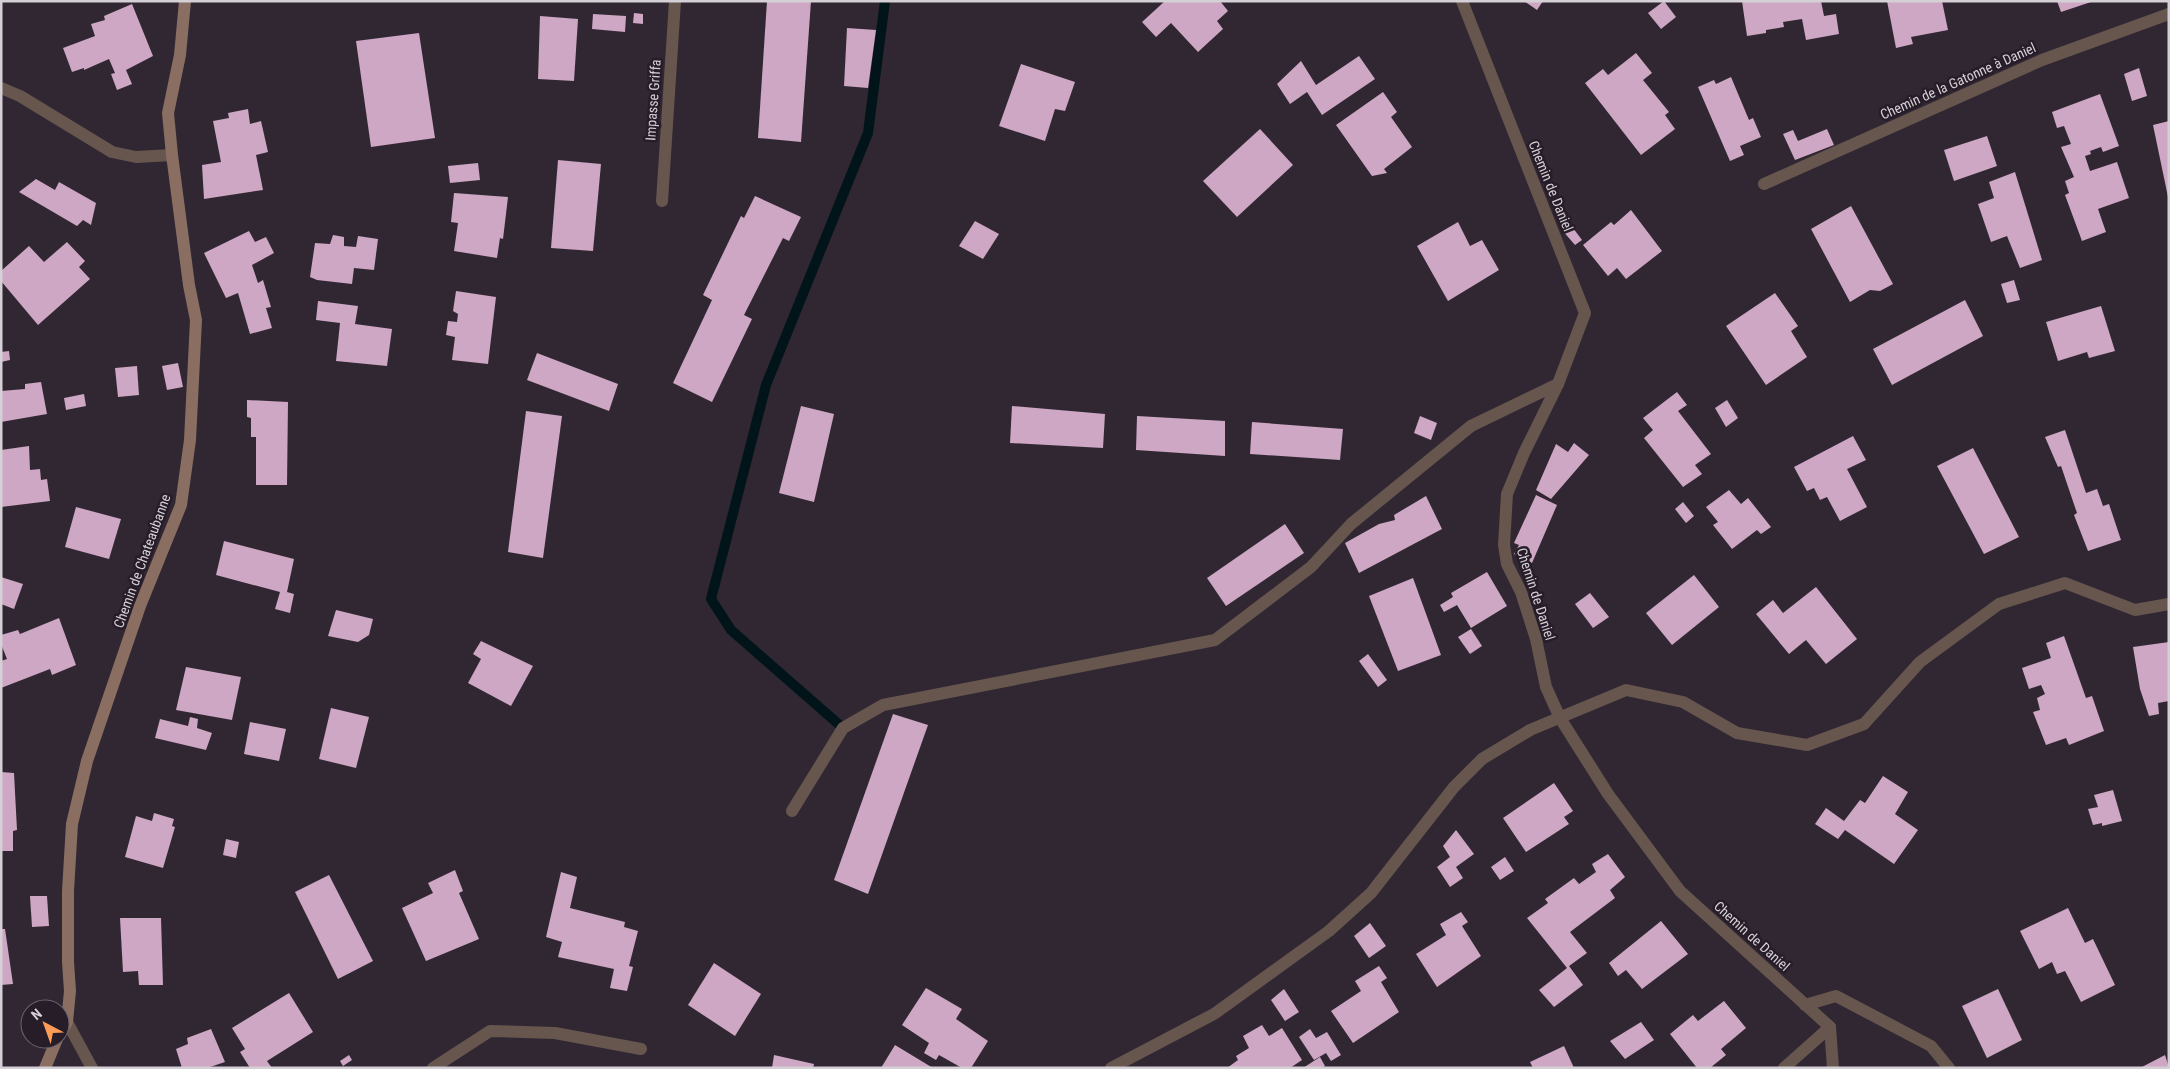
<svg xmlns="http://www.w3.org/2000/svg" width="2170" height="1069" font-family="'Roboto Condensed',sans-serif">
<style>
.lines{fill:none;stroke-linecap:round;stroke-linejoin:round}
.stream{stroke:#001419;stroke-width:10}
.building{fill:#cda7c3}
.lane{stroke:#67564e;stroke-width:12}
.street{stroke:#67564e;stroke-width:12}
.secondary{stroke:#896e61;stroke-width:12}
.labels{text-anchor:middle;stroke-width:5;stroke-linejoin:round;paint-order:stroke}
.street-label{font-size:14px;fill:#d5cfd6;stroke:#271d29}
</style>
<rect width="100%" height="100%" fill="#312733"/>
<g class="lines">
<!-- stream -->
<polyline class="stream" points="843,728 731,630 711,599 766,385 868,133 885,1"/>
</g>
<!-- building -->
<g class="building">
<polygon points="767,1 811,1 801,142 758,138"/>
<polygon points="1165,1 1220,1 1228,11 1217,21 1223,29 1198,52 1171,23 1156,37 1142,22"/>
<polygon points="1524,1 1543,1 1537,10"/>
<polygon points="1664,1 1676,17 1661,29 1648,13"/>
<polygon points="1742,1 1821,1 1824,16 1836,14 1839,34 1806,40 1802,19 1783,22 1784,27 1766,30 1766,33 1747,36"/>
<polygon points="1887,1 1942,1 1948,30 1911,37 1913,44 1896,48"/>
<polygon points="2057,1 2091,1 2091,2 2061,12"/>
<polygon points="132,4 153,56 126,70 132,84 117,90 111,74 115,73 109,59 84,70 84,68 72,72 63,48 95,36 91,24 105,20 104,16"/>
<polygon points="634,13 643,14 643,24 633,23"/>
<polygon points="593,14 626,16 625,32 592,29"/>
<polygon points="540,16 578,19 574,81 538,79"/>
<polygon points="847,28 876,30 868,88 844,86"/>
<polygon points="419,33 435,138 371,147 356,41"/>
<polygon points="1636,53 1652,73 1643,80 1669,112 1665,115 1675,129 1641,155 1585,83 1603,69 1608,75"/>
<polygon points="1359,56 1375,79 1322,115 1307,92 1290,104 1277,84 1301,61 1316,85"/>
<polygon points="1021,64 1075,82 1065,111 1055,109 1045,141 999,126"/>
<polygon points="2139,68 2147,96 2132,101 2124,74"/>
<polygon points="1731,77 1749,120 1753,118 1761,137 1740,146 1744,155 1730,161 1698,87 1714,80 1716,84"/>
<polygon points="1383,92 1397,112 1391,117 1412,147 1384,169 1387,173 1372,176 1336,125"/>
<polygon points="2100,94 2119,146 2103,152 2101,147 2090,151 2091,154 2085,156 2090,171 2117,162 2129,198 2098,209 2106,232 2082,241 2065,195 2069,193 2065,181 2074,177 2061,147 2071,144 2064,126 2057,128 2052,112"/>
<polygon points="248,109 250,124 261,121 268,152 256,155 263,190 204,199 202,165 221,162 213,121 229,118 228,113"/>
<polygon points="2169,121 2169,197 2168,197 2153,125"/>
<polygon points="1260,129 1293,165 1237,217 1203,181"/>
<polygon points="1827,129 1834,145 1795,160 1783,134 1793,130 1798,141"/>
<polygon points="1987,136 1997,166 1954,181 1944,150"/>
<polygon points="558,160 601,164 593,251 551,248"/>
<polygon points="478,163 480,180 450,183 448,166"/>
<polygon points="2015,172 2042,260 2020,268 2007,236 1991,242 1978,204 1994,198 1989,182"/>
<polygon points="36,179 55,190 59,182 96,203 91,225 83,220 77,226 19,192"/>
<polygon points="454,193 508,197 503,239 500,238 497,258 454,251 458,223 451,222"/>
<polygon points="755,196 801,217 789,241 783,238 744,315 752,319 712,402 673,383 712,300 703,295 741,216 744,218"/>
<polygon points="1851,206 1893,284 1880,291 1870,290 1850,302 1811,229"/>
<polygon points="1631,210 1662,251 1626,279 1617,268 1608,276 1583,245 1611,222 1614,225"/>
<polygon points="975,221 999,234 983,259 959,246"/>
<polygon points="1458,222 1470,246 1482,240 1499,270 1448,301 1417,246"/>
<polygon points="1570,224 1582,240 1575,245 1562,230"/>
<polygon points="249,231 255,242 266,237 274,253 252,265 258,283 263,280 271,307 266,308 272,328 250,334 238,293 226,298 204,253"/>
<polygon points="333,235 344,237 344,246 356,247 358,236 378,239 374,270 354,268 352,284 317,280 310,277 315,243 330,244"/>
<polygon points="67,242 85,261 79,267 90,279 38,325 1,281 1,271 29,246 44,262"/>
<polygon points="2014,280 2020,300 2007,303 2001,284"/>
<polygon points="456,291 496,297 488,364 452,360 455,337 446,335 448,321 457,322 458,314 453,311"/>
<polygon points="1775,293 1798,326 1791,331 1807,357 1766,385 1726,326"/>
<polygon points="1965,300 1983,336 1892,385 1873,349"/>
<polygon points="318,301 358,306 355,324 392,329 387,366 336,361 340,323 316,320"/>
<polygon points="2101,306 2115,351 2089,358 2087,352 2058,361 2046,322"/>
<polygon points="9,351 10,360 1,362 1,352"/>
<polygon points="537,353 618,384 609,411 527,380"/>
<polygon points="178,363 183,387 167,390 162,366"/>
<polygon points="137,366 139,395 118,397 115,368"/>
<polygon points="41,382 47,414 1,422 1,391 25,389 25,384"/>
<polygon points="1677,392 1687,405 1678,411 1711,454 1695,465 1702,474 1683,487 1644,438 1653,430 1643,418"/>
<polygon points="84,394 86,406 66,410 64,398"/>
<polygon points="247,400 288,402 287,485 256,485 256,437 251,437 251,418 247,417"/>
<polygon points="1727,400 1738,418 1726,427 1715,408"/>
<polygon points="801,406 834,414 814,502 779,493"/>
<polygon points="1012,406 1105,414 1103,448 1010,443"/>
<polygon points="526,411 562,416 543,558 508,552"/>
<polygon points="1137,416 1225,421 1225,456 1136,450"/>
<polygon points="1420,416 1437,423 1431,440 1414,433"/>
<polygon points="1252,422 1343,429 1340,460 1250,454"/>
<polygon points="2065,430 2086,493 2097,489 2103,506 2109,504 2121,540 2088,551 2074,515 2077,513 2061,466 2058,467 2045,437"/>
<polygon points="1853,436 1866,460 1847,469 1867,507 1840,521 1827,497 1820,500 1814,488 1807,491 1794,467"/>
<polygon points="1574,443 1589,455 1551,499 1536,490 1556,444 1568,452"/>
<polygon points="29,446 30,470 40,469 41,480 47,479 50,501 1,507 1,450"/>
<polygon points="1973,448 2019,537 1984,554 1937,466"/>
<polygon points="1729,490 1741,504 1748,498 1771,527 1761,534 1757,530 1732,549 1713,525 1718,522 1706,507"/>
<polygon points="1536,495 1557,505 1532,563 1514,554 1519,545 1514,543"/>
<polygon points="1426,496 1442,529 1359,573 1345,543 1379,524 1395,520 1394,515"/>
<polygon points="1683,502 1694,516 1686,523 1675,509"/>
<polygon points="76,507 121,519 109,559 65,547"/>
<polygon points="1285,524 1304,553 1226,606 1207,578"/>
<polygon points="224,541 294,559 287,592 294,594 290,613 275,609 280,592 216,575"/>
<polygon points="1487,572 1507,606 1471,628 1457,605 1444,612 1440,605 1453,597 1451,593"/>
<polygon points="1694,575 1719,607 1672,645 1646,613"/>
<polygon points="1,577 23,584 14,609 1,604"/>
<polygon points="1413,578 1441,655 1398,671 1369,596"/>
<polygon points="1816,587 1857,639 1826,664 1806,640 1789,654 1756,614 1773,600 1783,613"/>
<polygon points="1590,593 1609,617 1593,628 1575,604"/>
<polygon points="336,610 373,619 369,635 358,642 328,636"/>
<polygon points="59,618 76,665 52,675 50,669 1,688 1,661 7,659 1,644 1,635 18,630 20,634"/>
<polygon points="1471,629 1482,646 1470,654 1458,637"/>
<polygon points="2064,636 2086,698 2092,696 2104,731 2069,745 2066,738 2046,745 2033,712 2040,710 2037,698 2045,694 2041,685 2029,689 2022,668 2051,658 2046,643"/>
<polygon points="481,641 533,666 511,706 468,683 481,659 473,654"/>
<polygon points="2169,642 2169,701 2158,703 2159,714 2149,716 2140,689 2133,647"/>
<polygon points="1368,654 1387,680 1378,687 1359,661"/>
<polygon points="186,667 241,677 232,720 176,710"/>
<polygon points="331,708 369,717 356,768 319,759"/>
<polygon points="893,714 928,725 868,894 834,880"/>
<polygon points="190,717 198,719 197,728 212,733 206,750 155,738 160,719 188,726"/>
<polygon points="250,722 286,729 279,761 244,754"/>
<polygon points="1,772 14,773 17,830 13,831 13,851 1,851"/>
<polygon points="1883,776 1908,792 1895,814 1918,830 1894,864 1845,830 1838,839 1815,824 1826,808 1844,821 1860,800 1865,803"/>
<polygon points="1554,783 1573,811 1564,817 1569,824 1526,852 1503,818"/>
<polygon points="2113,790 2122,821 2102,826 2102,823 2093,825 2088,809 2098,807 2094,795"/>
<polygon points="154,813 174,819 172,826 175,827 163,868 125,857 136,816 152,821"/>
<polygon points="1456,830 1474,854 1456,867 1463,878 1450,887 1437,867 1450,857 1443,846"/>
<polygon points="226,839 239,842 236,858 223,855"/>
<polygon points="1608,854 1625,877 1610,890 1615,898 1570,932 1587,953 1569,966 1583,985 1554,1007 1539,990 1567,968 1527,918 1548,903 1545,899 1574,878 1579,884 1596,872 1592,864"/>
<polygon points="1505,857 1514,871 1500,880 1491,867"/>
<polygon points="455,870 463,891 459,893 479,939 426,961 402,908 433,893 428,883"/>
<polygon points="561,872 577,877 570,908 625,922 624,927 638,931 629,966 633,967 627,991 610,988 614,969 558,957 562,942 546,937"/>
<polygon points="329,875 373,961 338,979 295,892"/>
<polygon points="30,896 47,896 49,926 32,927"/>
<polygon points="2068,908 2085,943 2093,939 2115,985 2081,1002 2065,971 2057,974 2052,962 2039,969 2020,931"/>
<polygon points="1461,912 1468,922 1462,926 1481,956 1437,987 1416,954 1446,935 1440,924"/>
<polygon points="120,918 161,918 163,985 139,985 138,971 123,972"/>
<polygon points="1661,921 1688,954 1642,989 1626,970 1618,976 1609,963"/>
<polygon points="1370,923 1386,946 1369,958 1354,936"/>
<polygon points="1,929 5,929 13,984 1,985"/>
<polygon points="714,963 761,994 735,1036 688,1005"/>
<polygon points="1379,966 1387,978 1381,982 1399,1012 1353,1043 1331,1011 1361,991 1355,981"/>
<polygon points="926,988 962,1009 956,1019 988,1041 971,1068 962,1068 939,1055 936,1060 924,1053 929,1043 902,1025"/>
<polygon points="1284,989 1299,1012 1285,1021 1271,1000"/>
<polygon points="1998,989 2022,1040 1987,1058 1962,1006"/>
<polygon points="289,993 313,1032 267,1061 272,1068 250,1068 240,1052 245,1049 232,1028"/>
<polygon points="1724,1001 1746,1028 1721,1049 1726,1055 1710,1068 1697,1068 1670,1034 1693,1015 1698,1021"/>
<polygon points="1641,1022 1654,1040 1625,1059 1610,1041"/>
<polygon points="1262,1025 1269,1036 1282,1028 1302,1060 1290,1068 1227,1068 1238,1060 1236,1056 1249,1048 1243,1036"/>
<polygon points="211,1029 225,1062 207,1068 182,1068 176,1049 188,1044 187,1038"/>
<polygon points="1310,1029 1316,1038 1327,1032 1341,1055 1331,1061 1326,1053 1314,1060 1299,1037"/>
<polygon points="895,1045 933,1068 881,1068"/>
<polygon points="1564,1046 1574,1068 1533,1068 1530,1062"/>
<polygon points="349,1055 352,1060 343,1066 340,1061"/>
<polygon points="774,1055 814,1064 813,1068 772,1068"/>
<polygon points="2165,1055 2169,1068 2140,1068"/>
<polygon points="1320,1057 1325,1066 1322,1068 1303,1068"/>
</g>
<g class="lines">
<!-- lane -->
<g class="lane">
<polyline points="1,88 20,96 112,152 136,157 172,155"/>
<polyline points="792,811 843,728 883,705 1215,640 1311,567 1351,524 1471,426 1558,384"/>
<polyline points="1805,1005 1836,996 1931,1046 1949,1068"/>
<polyline points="1784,1068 1830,1027"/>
</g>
<!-- street -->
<g class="street">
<polyline points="1462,1 1585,313 1558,384 1524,453 1507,494 1504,545 1507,564 1521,592 1536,639 1546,687 1560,718 1608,794 1680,891 1830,1027 1833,1068"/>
<polyline points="1764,184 2042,60 2169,14"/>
<polyline points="662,201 675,1"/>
<polyline points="67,1022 92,1068"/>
<polyline points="433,1068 490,1031 555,1033 641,1049"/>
<polyline points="1111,1068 1214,1014 1329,931 1371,893 1454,787 1482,759 1530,730 1626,690 1683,702 1737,733 1807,745 1864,724 1920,662 1999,604 2065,583 2135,610 2169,604"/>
</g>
<!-- secondary -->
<g class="secondary">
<polyline points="60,1034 67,1022 70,991 68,962 68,891 72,824 87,761 115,679 140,606 181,505 190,440 196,320 189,285 172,155 168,113 180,55 185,1"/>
<polyline points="45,1068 57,1039"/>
</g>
</g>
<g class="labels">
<!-- street labels -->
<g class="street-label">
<text transform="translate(1958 81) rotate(-24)" y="5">Chemin de la Gatonne à Daniel</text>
<text transform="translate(653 100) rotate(-86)" y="5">Impasse Griffa</text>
<text transform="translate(1551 186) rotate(68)" y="5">Chemin de Daniel</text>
<text transform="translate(142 561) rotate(-70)" y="5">Chemin de Chateaubanne</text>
<text transform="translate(1536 594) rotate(72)" y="5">Chemin de Daniel</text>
<text transform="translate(1752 936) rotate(42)" y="5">Chemin de Daniel</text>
</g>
</g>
<!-- border -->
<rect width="2170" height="1069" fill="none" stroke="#d5cfd6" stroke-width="5"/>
<!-- north arrow -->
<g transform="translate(45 1024) rotate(319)"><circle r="24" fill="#271d29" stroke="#6d646e"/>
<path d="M0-4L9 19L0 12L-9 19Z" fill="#fe9c57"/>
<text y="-8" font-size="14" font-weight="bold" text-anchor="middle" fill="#d5cfd6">N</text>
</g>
</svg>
